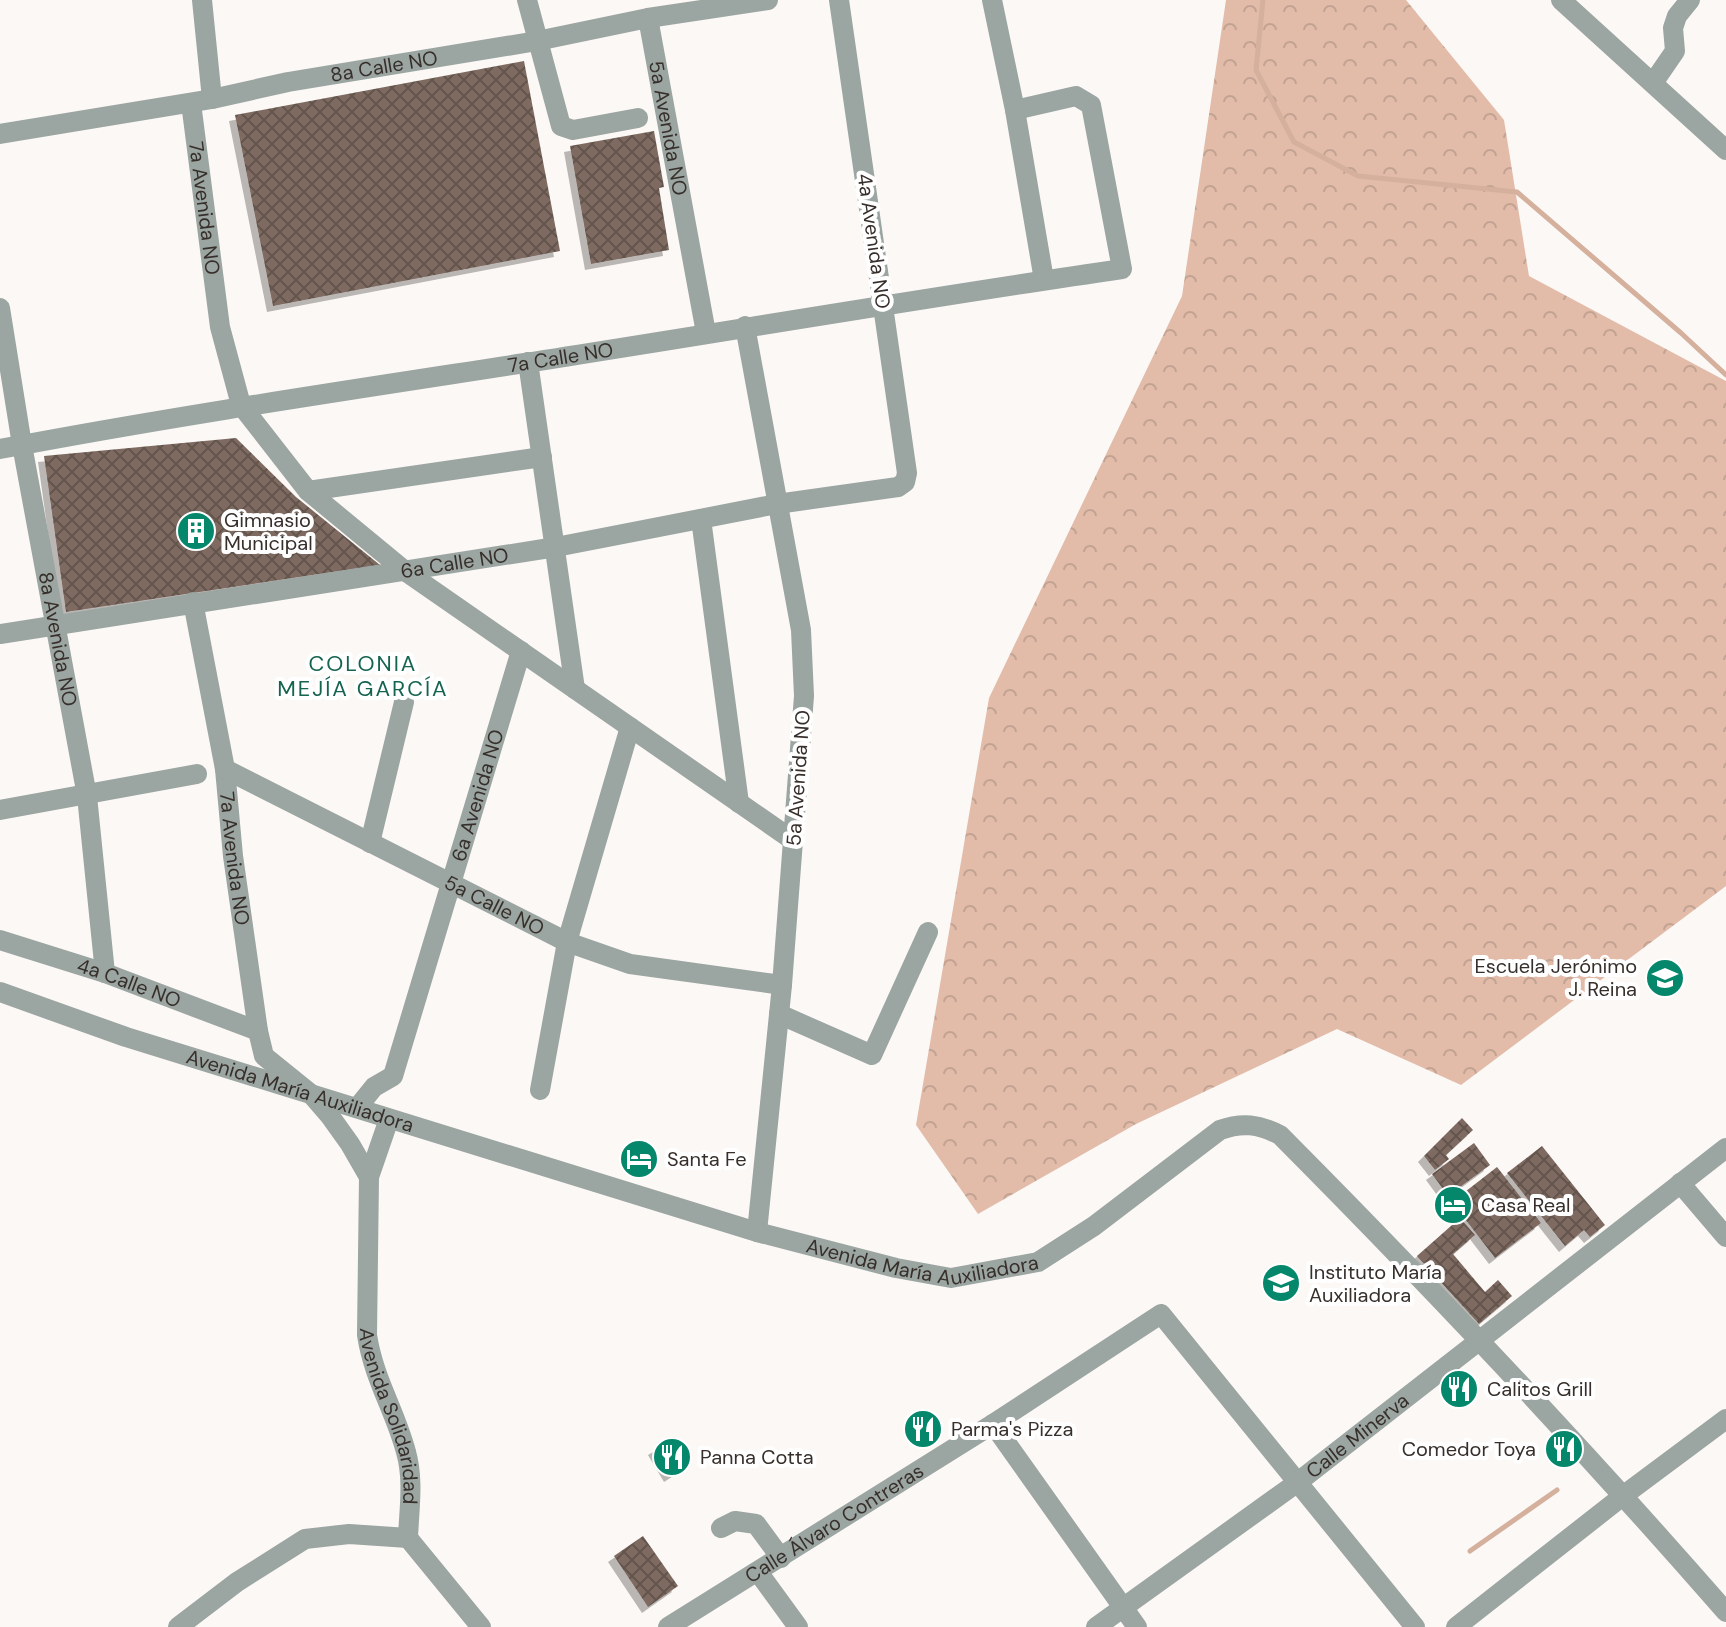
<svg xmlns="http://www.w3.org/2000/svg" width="1726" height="1627" font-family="'DM Sans',sans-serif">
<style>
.forest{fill:url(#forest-crowns)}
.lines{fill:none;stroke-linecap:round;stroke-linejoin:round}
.stream{stroke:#d4b09d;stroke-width:5}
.building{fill:url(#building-cross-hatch);filter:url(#shadow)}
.minor{stroke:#9ba5a1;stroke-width:20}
.labels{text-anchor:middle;stroke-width:8;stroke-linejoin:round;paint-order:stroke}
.street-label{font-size:20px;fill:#372f2b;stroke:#fff}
.poi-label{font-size:20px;fill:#372f2b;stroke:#fff;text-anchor:start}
.neighbourhood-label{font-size:22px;letter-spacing:2px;fill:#16634f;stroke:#fff}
</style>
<defs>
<pattern id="forest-crowns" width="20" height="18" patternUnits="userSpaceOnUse" patternTransform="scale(2)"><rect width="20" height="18" fill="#e2bca9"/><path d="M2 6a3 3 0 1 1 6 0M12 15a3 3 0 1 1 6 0" fill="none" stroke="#c2a292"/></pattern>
<pattern id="building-cross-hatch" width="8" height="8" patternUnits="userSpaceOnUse" patternTransform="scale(2)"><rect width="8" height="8" fill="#7e6b61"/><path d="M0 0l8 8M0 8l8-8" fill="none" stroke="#62544c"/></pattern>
<filter id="shadow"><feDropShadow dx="-6" dy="6" stdDeviation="0" flood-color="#0004"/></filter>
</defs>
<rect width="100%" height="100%" fill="#fcf8f6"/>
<!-- forest -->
<polygon class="forest" points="1226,0 1406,0 1504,120 1529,276 1726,381 1726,886 1461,1085 1337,1029 1136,1124 978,1214 916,1125 989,698 1182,296"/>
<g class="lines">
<!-- stream -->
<g class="stream">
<polyline points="1263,0 1256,70 1294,142 1358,176 1517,192 1681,333 1726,375"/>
<polyline points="1470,1551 1557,1490"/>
</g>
</g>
<!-- building -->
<g class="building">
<polygon points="524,61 560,251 273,306 235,115"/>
<polygon points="654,131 664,187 659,188 669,250 591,264 570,146"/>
<polygon points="236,438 296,497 380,565 66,612 44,456"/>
<polygon points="1462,1118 1473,1130 1446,1155 1449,1159 1435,1170 1424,1156"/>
<polygon points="1474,1143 1490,1165 1448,1196 1432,1174"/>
<polygon points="1542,1146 1605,1225 1590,1237 1584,1230 1565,1246 1507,1173"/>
<polygon points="1497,1167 1541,1223 1495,1258 1452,1202"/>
<polygon points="1460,1218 1475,1235 1453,1254 1485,1292 1498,1280 1512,1296 1479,1324 1417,1256"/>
<polygon points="674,1437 690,1463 670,1476 654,1449"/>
<polygon points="643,1536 678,1586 648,1607 614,1556"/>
</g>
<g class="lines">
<!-- minor -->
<g class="minor">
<polyline points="202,0 212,99"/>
<polyline points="527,0 561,126 573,130 638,118"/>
<polyline points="992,0 1015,110 1044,280"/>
<polyline points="1561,0 1726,150"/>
<path id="s1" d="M648 18 706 333"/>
<polyline points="1653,83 1675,51 1673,28 1677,16 1690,0"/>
<path id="s2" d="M191 103 220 327 241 405 308 491 405 571 794 841"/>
<path id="s3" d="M0 134 212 99 288 82 537 41 648 18 768 0"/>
<path id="s4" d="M0 308 22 445 87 796 105 973"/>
<polyline points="745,326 801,630 804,696 782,985 757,1232"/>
<polyline points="528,362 575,689"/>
<path id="s5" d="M0 449C174 416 350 390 525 363 724 332 923 298 1122 269L1091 105 1076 96 1015 110"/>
<polyline points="308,491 542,457"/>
<polyline points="701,519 739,803"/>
<path id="s6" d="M193 602 225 769 233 856 258 1031 264 1056 311 1094 330 1116 350 1144 369 1177"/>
<path id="s7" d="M0 634 556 547 777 504 898 487 905 482 907 473 839 0"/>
<path id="s8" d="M225 769 567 942 630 964 782 985"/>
<polyline points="0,810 197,774"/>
<polyline points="370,843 404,702"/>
<path id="s9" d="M0 940 105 973 258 1031"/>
<path id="s10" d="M0 992 126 1037 757 1232 896 1268 951 1278 1038 1262 1094 1226 1220 1130C1242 1122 1259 1124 1280 1135 1433 1289 1583 1448 1726 1612"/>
<polyline points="779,1014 872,1055 928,932"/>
<polyline points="540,1090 567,942 630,727"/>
<path id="s11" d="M357 1108 374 1087 393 1076 521 651"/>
<path id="s12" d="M389 1119 369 1177 367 1335C374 1380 395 1410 406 1452 414 1480 409 1510 408 1538L481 1627"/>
<polyline points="1680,1183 1726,1237"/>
<polyline points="993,1424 1137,1627"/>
<polyline points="721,1528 735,1521 756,1524 781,1558"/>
<polyline points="758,1572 798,1627"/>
<polyline points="178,1627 237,1582 305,1539 349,1534 408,1538"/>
<path id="s13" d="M668 1627 993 1424 1161 1314 1415 1627"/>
<path id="s14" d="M1096 1627 1298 1482 1726 1148"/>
<polyline points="1456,1627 1624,1495 1726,1419"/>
</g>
</g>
<!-- icons -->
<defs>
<g id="building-disc" transform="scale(2)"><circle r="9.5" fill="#05876b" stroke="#fff"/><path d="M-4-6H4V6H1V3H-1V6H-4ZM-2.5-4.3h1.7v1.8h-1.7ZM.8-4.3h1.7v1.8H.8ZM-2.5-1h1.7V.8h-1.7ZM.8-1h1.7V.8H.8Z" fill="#fff"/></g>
<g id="school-disc" transform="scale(2)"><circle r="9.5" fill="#05876b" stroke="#fff"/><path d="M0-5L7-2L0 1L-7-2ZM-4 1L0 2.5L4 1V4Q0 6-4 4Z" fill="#fff"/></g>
<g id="hotel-disc" transform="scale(2)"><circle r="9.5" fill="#05876b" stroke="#fff"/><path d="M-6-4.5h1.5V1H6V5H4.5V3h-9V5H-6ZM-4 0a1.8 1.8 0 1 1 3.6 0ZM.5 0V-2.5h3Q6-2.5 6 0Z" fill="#fff"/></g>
<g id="restaurant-disc" transform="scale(2)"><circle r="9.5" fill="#05876b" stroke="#fff"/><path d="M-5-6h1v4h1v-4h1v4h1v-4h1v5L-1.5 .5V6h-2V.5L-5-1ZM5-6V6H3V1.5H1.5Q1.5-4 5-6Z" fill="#fff"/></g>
</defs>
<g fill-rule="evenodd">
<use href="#building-disc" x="196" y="531"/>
<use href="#school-disc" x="1665" y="978"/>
<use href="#hotel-disc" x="639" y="1159"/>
<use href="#hotel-disc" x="1453" y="1205"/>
<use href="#school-disc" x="1281" y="1283"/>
<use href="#restaurant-disc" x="1459" y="1389"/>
<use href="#restaurant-disc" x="923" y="1429"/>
<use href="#restaurant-disc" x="1564" y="1449"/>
<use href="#restaurant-disc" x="672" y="1457"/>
</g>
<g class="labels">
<!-- street labels -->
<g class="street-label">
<text dy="7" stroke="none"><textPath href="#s3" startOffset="390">8a Calle NO</textPath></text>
<text dy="7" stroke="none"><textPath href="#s1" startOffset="112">5a Avenida NO</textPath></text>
<text dy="7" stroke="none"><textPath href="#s2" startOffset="106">7a Avenida NO</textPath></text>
<text transform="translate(874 241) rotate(82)" y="7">4a Avenida NO</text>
<text dy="7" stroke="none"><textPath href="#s5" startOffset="568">7a Calle NO</textPath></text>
<text dy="7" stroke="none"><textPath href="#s7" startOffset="460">6a Calle NO</textPath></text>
<text dy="7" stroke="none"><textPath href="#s4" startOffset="336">8a Avenida NO</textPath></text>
<text transform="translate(798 778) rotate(-86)" y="7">5a Avenida NO</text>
<text dy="7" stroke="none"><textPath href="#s11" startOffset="342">6a Avenida NO</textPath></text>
<text dy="7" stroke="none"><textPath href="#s6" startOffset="260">7a Avenida NO</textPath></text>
<text dy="7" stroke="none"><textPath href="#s8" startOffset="302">5a Calle NO</textPath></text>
<text dy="7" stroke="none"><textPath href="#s9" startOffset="136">4a Calle NO</textPath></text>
<text dy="7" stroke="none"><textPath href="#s10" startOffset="316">Avenida María Auxiliadora</textPath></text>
<text dy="7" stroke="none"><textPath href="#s10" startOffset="964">Avenida María Auxiliadora</textPath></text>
<text dy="7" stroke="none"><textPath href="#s12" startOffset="304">Avenida Solidaridad</textPath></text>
<text dy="7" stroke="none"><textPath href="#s14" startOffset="324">Calle Minerva</textPath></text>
<text dy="7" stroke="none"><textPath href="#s13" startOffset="196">Calle Álvaro Contreras</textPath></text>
</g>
<!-- poi labels -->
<g class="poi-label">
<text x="224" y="527">Gimnasio<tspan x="224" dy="23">Municipal</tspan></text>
<text x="1637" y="973" text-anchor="end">Escuela Jerónimo<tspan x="1637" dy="23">J. Reina</tspan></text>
<text x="667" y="1166">Santa Fe</text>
<text x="1481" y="1212">Casa Real</text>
<text x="1309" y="1279">Instituto María<tspan x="1309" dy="23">Auxiliadora</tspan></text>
<text x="1487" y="1396">Calitos Grill</text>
<text x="951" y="1436">Parma's Pizza</text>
<text x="1536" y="1456" text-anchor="end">Comedor Toya</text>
<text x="700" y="1464">Panna Cotta</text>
</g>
<!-- neighbourhood labels -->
<g class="neighbourhood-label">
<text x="363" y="671">COLONIA<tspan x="363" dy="25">MEJÍA GARCÍA</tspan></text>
</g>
</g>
</svg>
